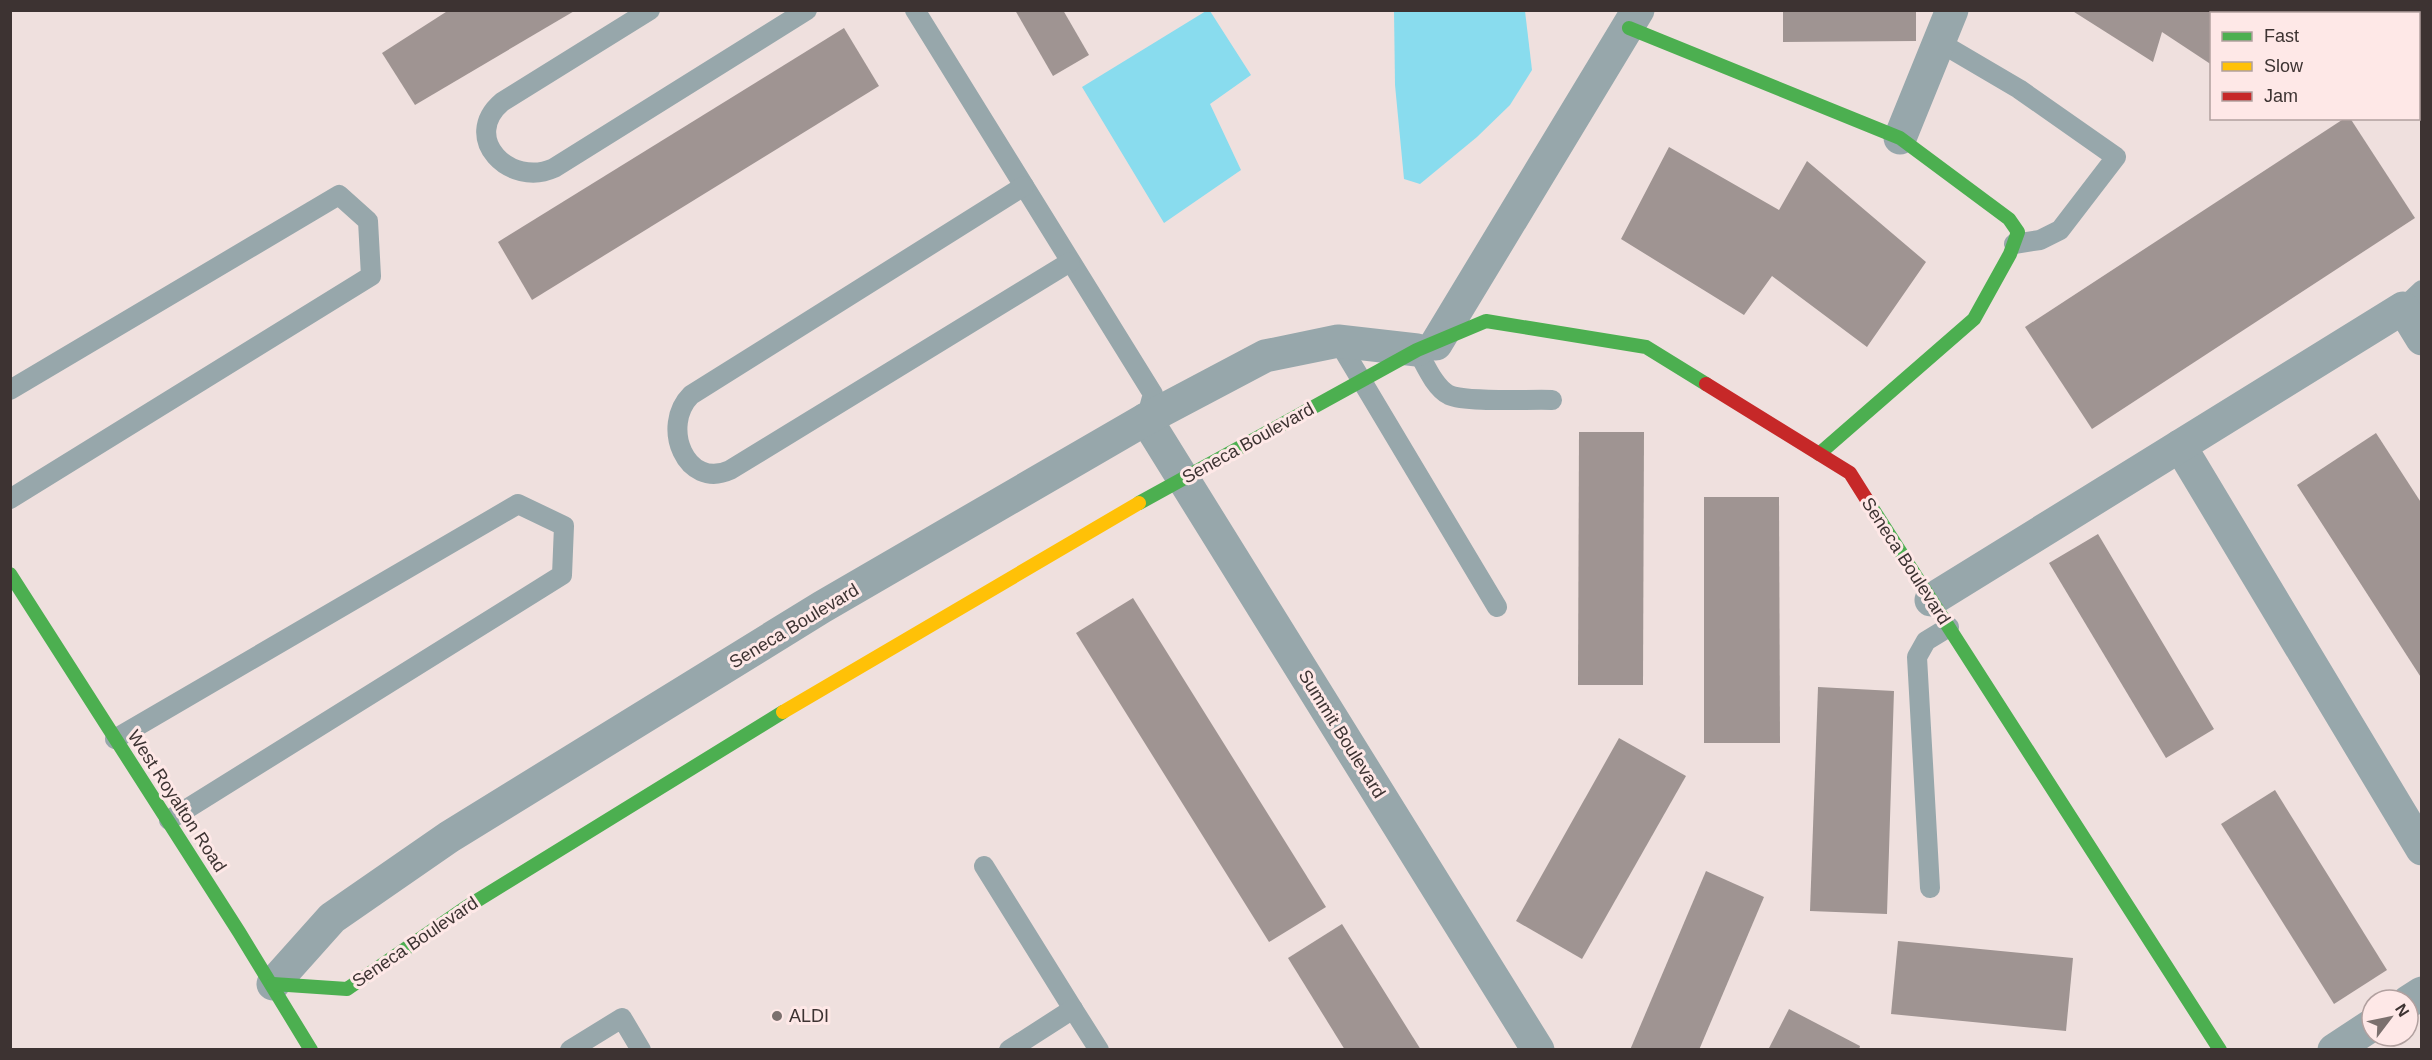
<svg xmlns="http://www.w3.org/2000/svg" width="2432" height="1060" font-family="Helvetica,sans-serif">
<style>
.water{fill:#89dcee}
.building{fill:#9f9492}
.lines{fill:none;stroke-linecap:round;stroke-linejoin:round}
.lane{stroke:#97a7ab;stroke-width:20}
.street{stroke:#97a7ab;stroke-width:33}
.fast{stroke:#4caf50;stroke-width:14}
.slow{stroke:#ffc107;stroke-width:14}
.jam{stroke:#c62828;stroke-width:14}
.poi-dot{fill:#7b706e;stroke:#fee8e7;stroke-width:2}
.labels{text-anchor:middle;stroke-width:6;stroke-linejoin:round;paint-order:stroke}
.street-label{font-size:18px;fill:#3d3332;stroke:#fee8e7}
.poi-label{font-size:18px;fill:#3d3332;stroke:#fee8e7;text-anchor:start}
</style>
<rect width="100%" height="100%" fill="#efe0de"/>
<!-- water -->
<g class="water">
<polygon points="1206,11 1210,11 1251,75 1210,104 1241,170 1164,223 1082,87"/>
<polygon points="1394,11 1525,11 1532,70 1510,105 1477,137 1420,184 1404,179 1395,85"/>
</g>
<!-- building -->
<g class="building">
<polygon points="449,10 576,10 415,105 382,53"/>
<polygon points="1015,10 1063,10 1089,55 1053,76"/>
<polygon points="1783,10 1916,10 1916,41 1783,42"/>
<polygon points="2071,10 2334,10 2332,14 2212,14 2212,65 2162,32 2153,62"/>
<polygon points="844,28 879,86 532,300 498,242"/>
<polygon points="2345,118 2350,118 2415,218 2092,429 2025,327"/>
<polygon points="1669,147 1779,210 1807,161 1926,262 1867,347 1772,276 1744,315 1621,239"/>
<polygon points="1579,432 1644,432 1643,685 1578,685"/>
<polygon points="2376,433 2422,504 2422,679 2297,485"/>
<polygon points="1704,497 1779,497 1780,743 1704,743"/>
<polygon points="2098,534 2214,729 2166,758 2049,563"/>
<polygon points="1133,598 1326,907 1269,942 1076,633"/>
<polygon points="1818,687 1894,691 1887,914 1810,911"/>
<polygon points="1619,738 1686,776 1582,959 1516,921"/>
<polygon points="2275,790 2387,970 2334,1004 2221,824"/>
<polygon points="1706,871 1764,897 1699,1050 1630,1050"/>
<polygon points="1342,924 1421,1050 1345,1050 1288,958"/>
<polygon points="1898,941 2073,958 2066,1031 1891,1014"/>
<polygon points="1789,1009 1860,1046 1859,1050 1768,1050"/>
</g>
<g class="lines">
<!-- lane -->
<g class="lane">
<path d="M650 10 502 102C460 138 510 188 554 168L807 10"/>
<polyline points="915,10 1153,394 1146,419"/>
<polyline points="1939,42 2019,89 2116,157 2060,230 2040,240 2014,244"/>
<path d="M1024 186 691 395C660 426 686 490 730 470L1070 262"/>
<polyline points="2403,308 2422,290"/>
<polyline points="1338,341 1497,607"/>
<path d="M1417 350C1425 364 1434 387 1449 395 1467 403 1530 399 1552 400"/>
<polyline points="10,390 339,195 368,221 371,276 10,499"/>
<polyline points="115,739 518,504 564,526 562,575 169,820"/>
<polyline points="984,866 1073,1009"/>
<polyline points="1930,888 1917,657 1926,641 1949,627"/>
<polyline points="570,1050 622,1018 641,1050"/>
<polyline points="1009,1050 1073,1009 1099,1050"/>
</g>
<!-- street -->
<g class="street">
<polyline points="1900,138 1952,10"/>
<polyline points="1436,344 1638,10"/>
<polyline points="1146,419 1538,1050"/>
<polyline points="2180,446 2422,849"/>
<polyline points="1931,600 2403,308 2422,339"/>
<polyline points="273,984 332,918 449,837 822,607 1146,419 1265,356 1338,341 1417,350"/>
<polyline points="2408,1002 2422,993"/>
<polyline points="2334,1050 2372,1025"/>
</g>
<!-- fast -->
<g class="fast">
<polyline points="1629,28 1900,138 2009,219 2018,232 2010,254 1974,319 1819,454"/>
<polyline points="1867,500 2220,1050"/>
<polyline points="1139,503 1417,350 1486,321 1646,347 1706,384"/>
<polyline points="10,574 239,932 311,1050"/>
<polyline points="273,984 347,989 465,908 783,712"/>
</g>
<!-- slow -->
<polyline class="slow" points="783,712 1139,503"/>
<!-- jam -->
<polyline class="jam" points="1706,384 1850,473 1867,500"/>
</g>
<!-- markers -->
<circle class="poi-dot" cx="777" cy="1016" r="6"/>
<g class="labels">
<!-- street labels -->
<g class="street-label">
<text transform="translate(1248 443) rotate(-29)" y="6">Seneca Boulevard</text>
<text transform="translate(1906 561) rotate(57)" y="6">Seneca Boulevard</text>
<text transform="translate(794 626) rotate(-31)" y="6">Seneca Boulevard</text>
<text transform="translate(1342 734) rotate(58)" y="6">Summit Boulevard</text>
<text transform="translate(177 801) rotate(57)" y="6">West Royalton Road</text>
<text transform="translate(415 942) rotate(-34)" y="6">Seneca Boulevard</text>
</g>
<!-- poi labels -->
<g class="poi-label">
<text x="789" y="1022">ALDI</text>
</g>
</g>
<!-- border -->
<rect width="2432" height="1060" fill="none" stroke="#3d3332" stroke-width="24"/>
<!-- legend -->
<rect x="2210" y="12" width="210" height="108" fill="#fee8e7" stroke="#b1a09f" stroke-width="1.5"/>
<rect x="2222" y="32" width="30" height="9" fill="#4caf50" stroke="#b1a09f" stroke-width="1.5"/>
<text x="2264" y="42" font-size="18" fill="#3d3332">Fast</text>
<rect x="2222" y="62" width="30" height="9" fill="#ffc107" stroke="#b1a09f" stroke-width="1.5"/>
<text x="2264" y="72" font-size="18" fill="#3d3332">Slow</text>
<rect x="2222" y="92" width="30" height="9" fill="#c62828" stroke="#b1a09f" stroke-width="1.5"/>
<text x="2264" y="102" font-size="18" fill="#3d3332">Jam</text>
<!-- north arrow -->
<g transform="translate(2390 1018) rotate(58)"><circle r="28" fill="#fee8e7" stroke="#b1a09f" stroke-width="1.5"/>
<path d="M0-4.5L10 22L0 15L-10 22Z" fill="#7b706e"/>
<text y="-9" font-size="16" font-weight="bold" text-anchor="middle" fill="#3d3332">N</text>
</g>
</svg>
